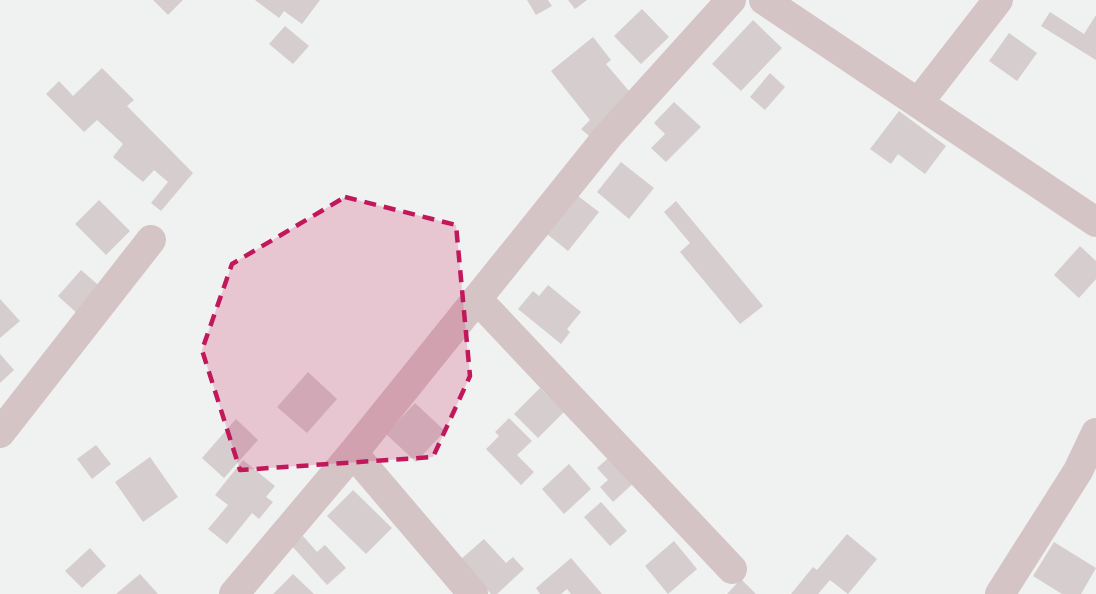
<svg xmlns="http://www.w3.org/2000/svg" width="1096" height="594" font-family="Inter,sans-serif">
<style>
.building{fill:#d5cdce}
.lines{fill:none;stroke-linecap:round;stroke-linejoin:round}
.minor{stroke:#d5c4c6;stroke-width:30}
.marked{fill:#c2185b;fill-opacity:0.2;stroke:#c2185b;stroke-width:4.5;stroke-dasharray:12 8;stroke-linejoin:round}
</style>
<rect width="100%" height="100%" fill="#f0f2f1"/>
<!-- building -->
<g class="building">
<polygon points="153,0 183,0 168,15"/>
<polygon points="255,0 320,0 302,24 284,11 279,18"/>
<polygon points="527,0 548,0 552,6 536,15"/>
<polygon points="568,0 587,0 575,9"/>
<polygon points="642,9 669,37 641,64 614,36"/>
<polygon points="1050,12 1084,34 1096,15 1096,60 1041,26"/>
<polygon points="753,20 782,48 741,91 712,64"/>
<polygon points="285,26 309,46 293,64 269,44"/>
<polygon points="1009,33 1037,53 1017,81 989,61"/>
<polygon points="593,37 611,60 606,64 635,98 596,142 581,129 590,120 551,71"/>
<polygon points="102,68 134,100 127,106 193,173 161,211 151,203 168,182 154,170 143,182 113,157 123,144 97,120 84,132 46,94 59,81 73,96"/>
<polygon points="770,73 785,87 765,110 750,97"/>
<polygon points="674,102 701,127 666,162 651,148 665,134 654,123"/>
<polygon points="899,111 946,146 925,174 898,154 891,164 870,149"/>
<polygon points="621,162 654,188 629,219 597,192"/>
<polygon points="578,196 599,212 568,251 547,234"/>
<polygon points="99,200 130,231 106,255 75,224"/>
<polygon points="676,201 763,306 740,324 680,252 690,243 664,212"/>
<polygon points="1080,246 1096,261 1096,279 1079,298 1054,275"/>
<polygon points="81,270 103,289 79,315 58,296"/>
<polygon points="548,285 581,312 567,329 570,332 561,344 518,309 533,291 539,296"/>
<polygon points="0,299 20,321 0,338"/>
<polygon points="0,354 14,370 0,383"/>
<polygon points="308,372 337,399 307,433 277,407"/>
<polygon points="540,388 564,412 538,438 514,414"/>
<polygon points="415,403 445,431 416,462 386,434"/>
<polygon points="509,418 532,441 517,455 534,472 521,485 486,449 499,436 495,432"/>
<polygon points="236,419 258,440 224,478 202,458"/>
<polygon points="96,445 111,464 92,479 77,459"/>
<polygon points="614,453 638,479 613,502 600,487 608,480 597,468"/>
<polygon points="150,457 178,497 143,522 115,482"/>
<polygon points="243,460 275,486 266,497 273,502 259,519 252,513 227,544 208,529 228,505 215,495"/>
<polygon points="569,464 591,489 564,514 542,489"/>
<polygon points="353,490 392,528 366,554 327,516"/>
<polygon points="601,502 627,531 610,546 584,517"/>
<polygon points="847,534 877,559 848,594 830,580 818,594 791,594 813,567 817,570"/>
<polygon points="303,536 317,552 325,545 346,568 327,585 292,546"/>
<polygon points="484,539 506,563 513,557 524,569 497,594 491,594 460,560"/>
<polygon points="674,541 697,569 668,594 645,566"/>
<polygon points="1054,542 1096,568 1081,594 1062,594 1033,576"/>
<polygon points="90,548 106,566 82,588 65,571"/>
<polygon points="571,558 602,594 571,594 567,589 561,594 540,594 536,588"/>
<polygon points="140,574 158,594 116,594"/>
<polygon points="293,574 314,594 273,594"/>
<polygon points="741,579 756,594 727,594"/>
</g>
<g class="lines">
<!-- minor -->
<g class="minor">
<polyline points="764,0 1096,222"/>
<polyline points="918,103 998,0"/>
<polyline points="477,299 732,569"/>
<polyline points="0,433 151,240"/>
<polyline points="353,453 473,594"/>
<polyline points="234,594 353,453 608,136 731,0"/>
<polyline points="1000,594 1078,471 1096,433"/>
</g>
</g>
<!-- marked area -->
<path class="marked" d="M345 197 456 225 470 376 433 457 240 470 202 350 232 264Z"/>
</svg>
